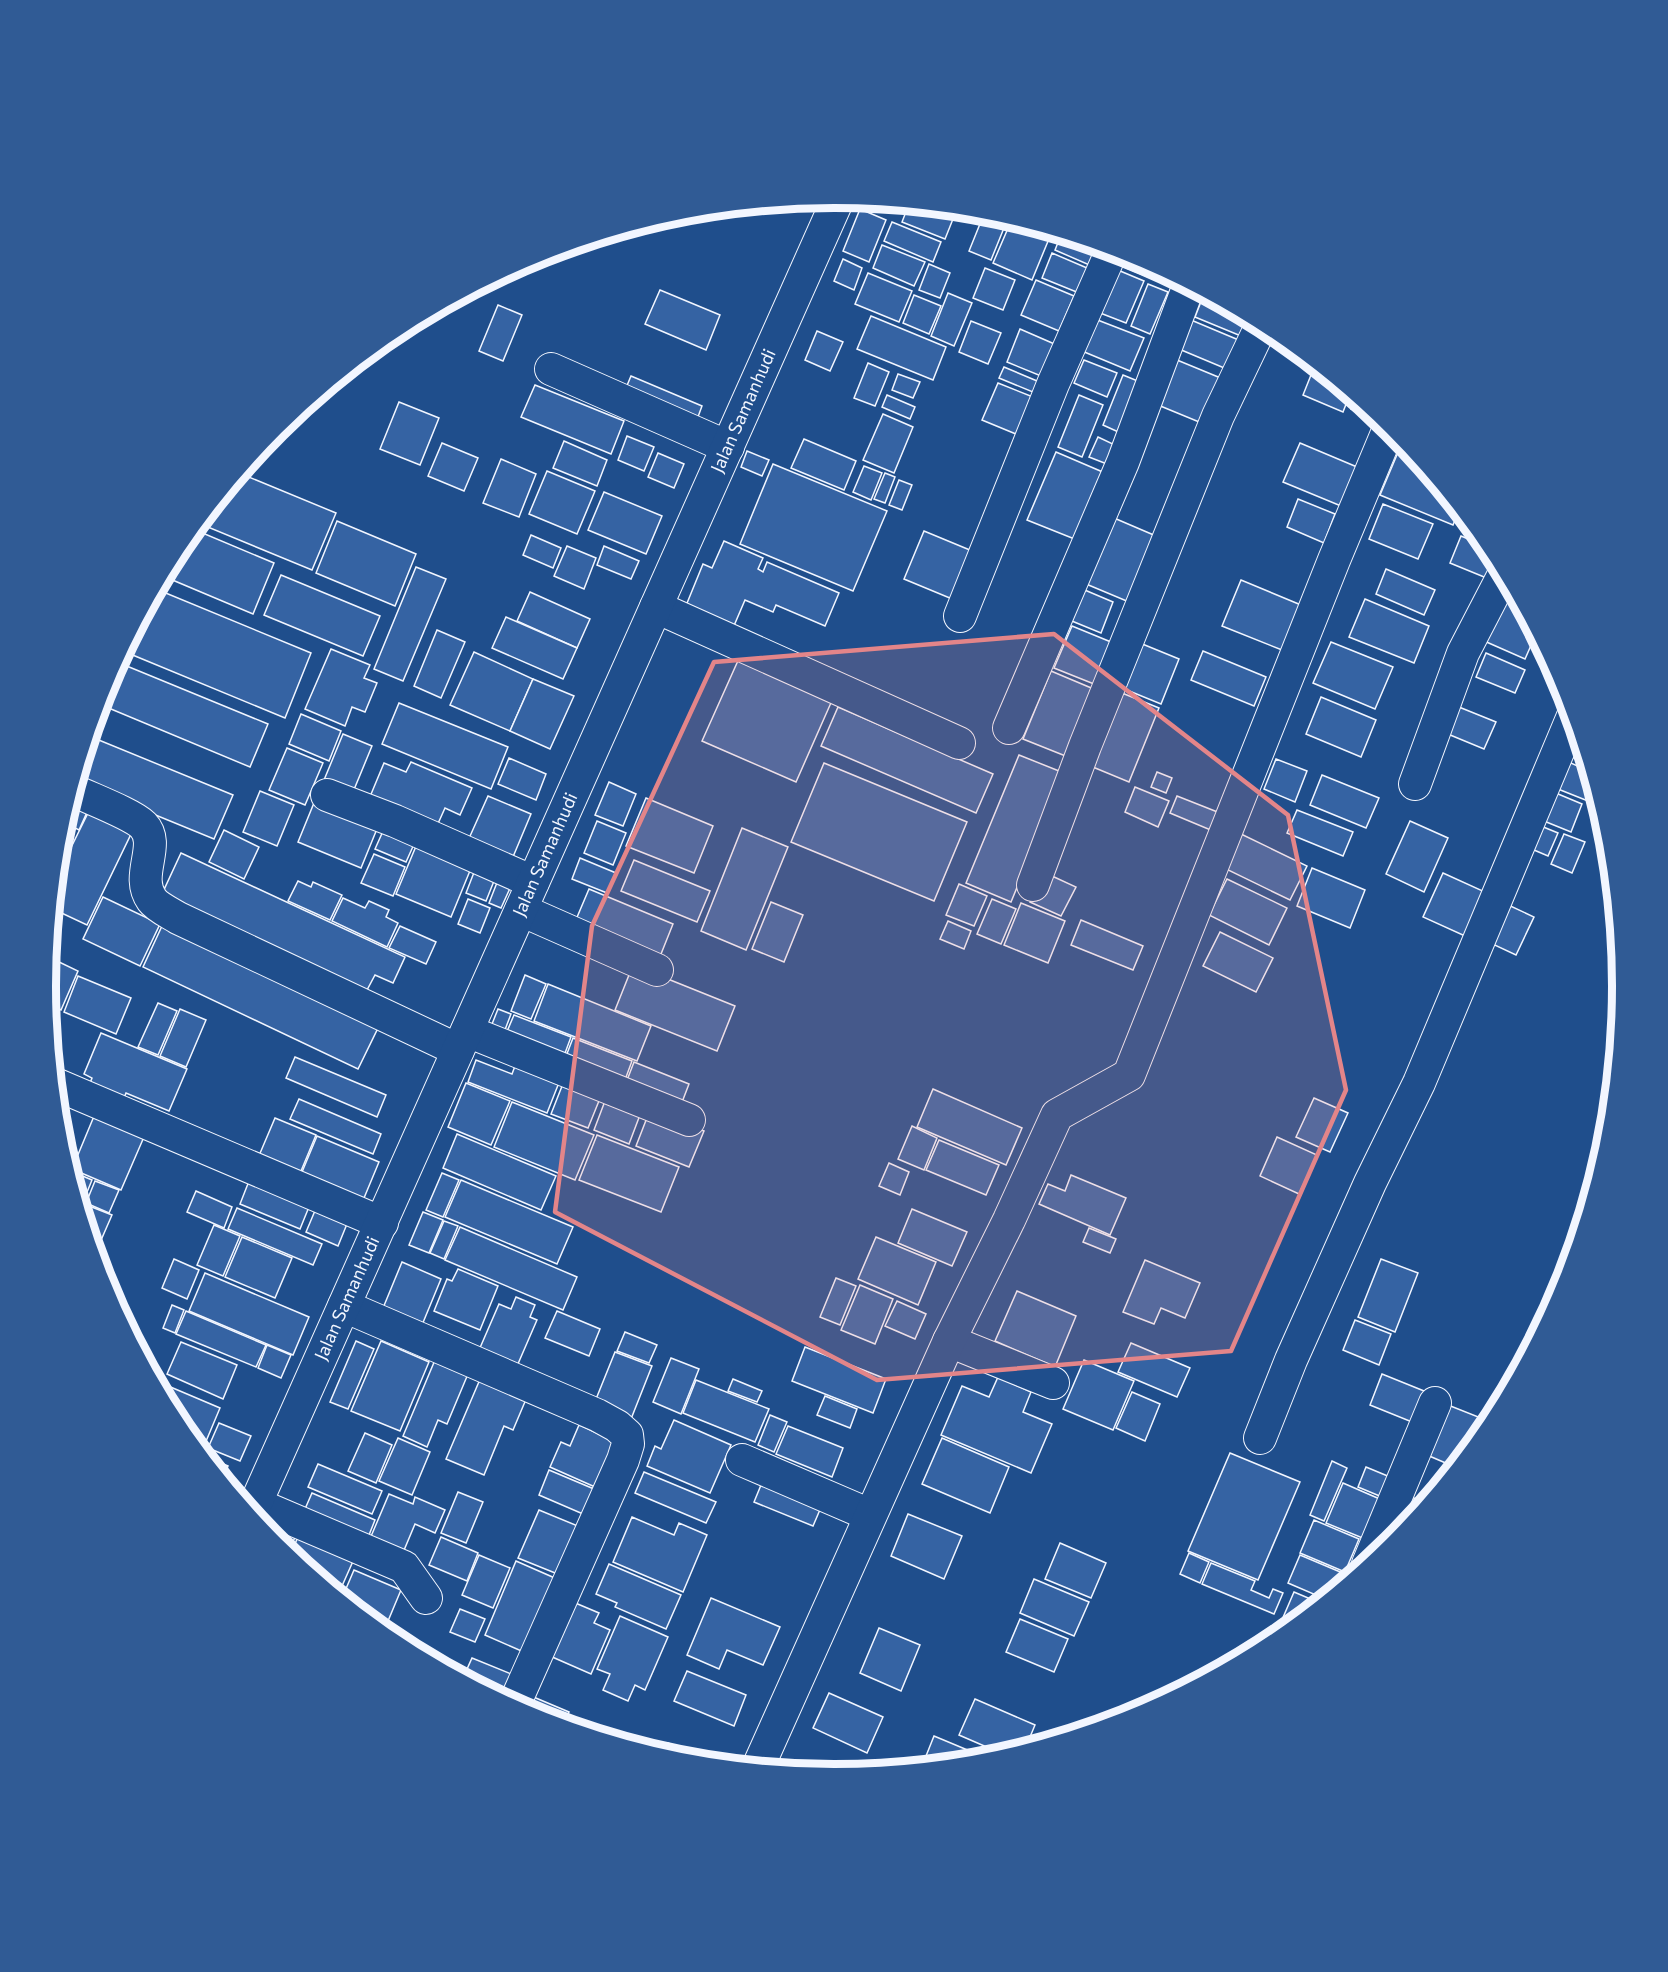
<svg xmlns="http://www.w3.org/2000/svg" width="1668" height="1972" font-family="Commissioner,sans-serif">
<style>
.building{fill:#3563a3;stroke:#f2f6ff;stroke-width:1.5}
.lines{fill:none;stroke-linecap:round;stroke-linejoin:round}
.minor-casing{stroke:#f2f6ff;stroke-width:34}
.minor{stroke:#1f4e8c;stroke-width:32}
.marked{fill:#e38589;fill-opacity:0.2;stroke:#e38589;stroke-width:4.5;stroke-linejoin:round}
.labels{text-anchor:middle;stroke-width:4.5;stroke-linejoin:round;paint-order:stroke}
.street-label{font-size:18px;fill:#f2f6ff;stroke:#1f4e8c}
.rim{fill:none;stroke:#f2f6ff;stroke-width:8}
</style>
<rect width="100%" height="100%" fill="#1f4e8c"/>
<!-- building -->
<g class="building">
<polygon points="909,204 957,209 945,239 902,222"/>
<polygon points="860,209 886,220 869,262 843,251"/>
<polygon points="984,214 1006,223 991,260 969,251"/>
<polygon points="1012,219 1051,234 1032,280 993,263"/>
<polygon points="892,222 941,242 933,262 884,241"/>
<polygon points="1061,235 1100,252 1094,267 1055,250"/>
<polygon points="882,245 925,262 914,286 873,268"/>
<polygon points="1117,251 1136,257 1169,275 1165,284 1112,262"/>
<polygon points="1052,253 1094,271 1084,295 1042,278"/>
<polygon points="843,259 862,268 854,290 834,281"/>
<polygon points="929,264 950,273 940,298 919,290"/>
<polygon points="985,268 1015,280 1003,310 973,298"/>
<polygon points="1113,268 1144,281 1126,323 1095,311"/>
<polygon points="868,273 912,291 899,322 855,304"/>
<polygon points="1036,280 1074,296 1059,331 1021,315"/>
<polygon points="1148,284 1168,292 1150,334 1131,326"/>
<polygon points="660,290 720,315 706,350 645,324"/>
<polygon points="948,293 972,303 954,346 931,336"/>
<polygon points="1204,294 1248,317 1241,336 1195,317"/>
<polygon points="914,295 941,306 929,334 903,323"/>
<polygon points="498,305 522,315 503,361 479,351"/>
<polygon points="871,316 946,347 933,380 857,349"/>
<polygon points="1095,319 1144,338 1130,371 1082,351"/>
<polygon points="1191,320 1241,341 1229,370 1179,349"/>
<polygon points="971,321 1001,333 988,364 959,352"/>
<polygon points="1020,329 1059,346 1046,378 1007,362"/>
<polygon points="817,331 843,342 830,371 805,360"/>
<polygon points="1084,360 1117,373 1107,397 1074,383"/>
<polygon points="1177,360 1223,379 1204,424 1158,405"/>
<polygon points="868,363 889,372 875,406 854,398"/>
<polygon points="1315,365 1350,394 1343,412 1303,395"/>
<polygon points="1004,367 1049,386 1045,397 999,378"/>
<polygon points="898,374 920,382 913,398 892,390"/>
<polygon points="1123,375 1145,384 1125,435 1103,425"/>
<polygon points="631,376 702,406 695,425 623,395"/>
<polygon points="998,383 1043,401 1028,439 982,420"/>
<polygon points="535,385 624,421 611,454 521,417"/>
<polygon points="887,395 915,407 910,419 882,407"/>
<polygon points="1079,395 1103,405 1082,457 1058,447"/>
<polygon points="1356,398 1386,423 1351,409"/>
<polygon points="399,402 439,418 420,465 380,449"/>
<polygon points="883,414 913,427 894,473 863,460"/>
<polygon points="627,436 654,447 644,471 618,460"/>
<polygon points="1098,437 1115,445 1107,464 1089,457"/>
<polygon points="804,439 856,461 844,490 791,468"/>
<polygon points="564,441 607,460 597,486 553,468"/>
<polygon points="442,443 478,458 464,491 428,476"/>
<polygon points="1300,443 1357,467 1341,506 1283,482"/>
<polygon points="1399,450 1416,458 1459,510 1453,525 1380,495"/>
<polygon points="747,451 769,460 762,476 741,467"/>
<polygon points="1056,452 1105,473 1077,540 1027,520"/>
<polygon points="658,453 684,464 674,488 648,477"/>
<polygon points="501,459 536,474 519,517 483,503"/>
<polygon points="773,464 887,511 853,591 740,544"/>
<polygon points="864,466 882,473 871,500 853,492"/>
<polygon points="547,471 595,491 577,534 529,514"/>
<polygon points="239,473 336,513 312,570 198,523"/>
<polygon points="885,473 895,477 885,503 874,499"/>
<polygon points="899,480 912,485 902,510 889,505"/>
<polygon points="604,492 662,516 646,554 588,530"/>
<polygon points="1298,499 1335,514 1324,543 1287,527"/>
<polygon points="1383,504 1433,524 1418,559 1369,539"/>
<polygon points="1107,515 1156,536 1129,602 1079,581"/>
<polygon points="337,521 416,554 395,606 316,573"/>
<polygon points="193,529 274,563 253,614 163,576 178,547"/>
<polygon points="924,531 977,553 957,601 904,579"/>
<polygon points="531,535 561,548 553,568 523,555"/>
<polygon points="1461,536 1490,548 1497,561 1489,579 1450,563"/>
<polygon points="724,541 763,558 758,569 763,572 767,562 839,593 825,626 776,605 773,612 745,600 733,628 685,608 703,564 712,568"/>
<polygon points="567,546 596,558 584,589 554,576"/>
<polygon points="604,546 639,561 631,579 597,565"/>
<polygon points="416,567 446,579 403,681 374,669"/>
<polygon points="1386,569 1435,590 1424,615 1376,594"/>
<polygon points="281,575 380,616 363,656 264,615"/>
<polygon points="1241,580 1301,605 1282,650 1222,626"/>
<polygon points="1080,588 1113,602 1101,633 1067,619"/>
<polygon points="156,589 311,653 285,718 123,651"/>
<polygon points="530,592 590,619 577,648 517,621"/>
<polygon points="1503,594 1519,601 1536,634 1525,659 1482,640"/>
<polygon points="1365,599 1429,626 1414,663 1349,637"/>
<polygon points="506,617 577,648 563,679 492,648"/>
<polygon points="1072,626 1111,642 1094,684 1054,668"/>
<polygon points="437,630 465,642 441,698 414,686"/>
<polygon points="1135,641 1179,659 1161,704 1117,686"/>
<polygon points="1331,642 1393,667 1375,709 1313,683"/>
<polygon points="331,649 370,665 364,678 377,683 365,712 352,707 345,726 305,709"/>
<polygon points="1203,651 1266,677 1254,706 1191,680"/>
<polygon points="474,652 533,679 510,731 450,705"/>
<polygon points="1486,653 1525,670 1515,693 1476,677"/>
<polygon points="741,654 834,696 796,782 702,741"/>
<polygon points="117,662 268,724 250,767 99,704 105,684"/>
<polygon points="1051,671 1096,690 1068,757 1023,739"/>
<polygon points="533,679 574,696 550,749 510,731"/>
<polygon points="1117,691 1159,708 1129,782 1088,765"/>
<polygon points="1321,697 1376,720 1361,757 1306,734"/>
<polygon points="399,703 508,747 491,789 382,744"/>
<polygon points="1454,705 1496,722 1484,749 1443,732"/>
<polygon points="838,707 993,774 976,813 821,746"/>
<polygon points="301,714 341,731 329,761 289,744"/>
<polygon points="1576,726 1587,763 1564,754"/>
<polygon points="343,734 372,746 353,792 324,780"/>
<polygon points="89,736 233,795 214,839 75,782"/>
<polygon points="287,748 323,763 305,805 269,790"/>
<polygon points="1019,755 1064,773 1011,902 966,883"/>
<polygon points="509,758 546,774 536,800 498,784"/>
<polygon points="1276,759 1307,771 1295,802 1264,789"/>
<polygon points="1564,760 1589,771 1594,786 1588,801 1553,787"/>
<polygon points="411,762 472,788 460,815 445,808 436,828 369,799 384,763 406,772"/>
<polygon points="824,763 967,822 934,901 791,842"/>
<polygon points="1157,772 1172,778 1166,793 1151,787"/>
<polygon points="1322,775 1379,798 1366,828 1310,805"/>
<polygon points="609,782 636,794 623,826 595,815"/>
<polygon points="1135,787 1169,801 1158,827 1125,812"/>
<polygon points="260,791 294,805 277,846 243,832"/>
<polygon points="1551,791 1582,804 1571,832 1539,819"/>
<polygon points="488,796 531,814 510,864 466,845"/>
<polygon points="1177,796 1220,813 1213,831 1170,813"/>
<polygon points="316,798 379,824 361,868 298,842"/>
<polygon points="646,798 713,826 694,873 626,846"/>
<polygon points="71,802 88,810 79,830 63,822"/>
<polygon points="1297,810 1353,832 1343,856 1287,833"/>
<polygon points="89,811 132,832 87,925 53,909 55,880"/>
<polygon points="388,820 419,833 406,862 375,849"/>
<polygon points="597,821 626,833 613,865 584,853"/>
<polygon points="1410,821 1448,838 1424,892 1386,874"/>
<polygon points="1536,824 1558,833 1548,856 1527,847"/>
<polygon points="742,828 788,847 746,950 701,931"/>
<polygon points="224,830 259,847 244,879 209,862"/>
<polygon points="1241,834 1307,866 1290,900 1224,868"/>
<polygon points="1564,834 1585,842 1572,873 1551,864"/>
<polygon points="419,839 474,861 451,917 396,894"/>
<polygon points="181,853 405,957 393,983 375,975 367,990 162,894"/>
<polygon points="374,854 405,867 393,896 361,883"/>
<polygon points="580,858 616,873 607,893 572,879"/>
<polygon points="634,860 710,891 697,922 621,891"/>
<polygon points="478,862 498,871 486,901 466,893"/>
<polygon points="1312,868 1365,890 1350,928 1297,906"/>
<polygon points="1443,873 1485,892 1465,936 1423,917"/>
<polygon points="1052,876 1076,887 1061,916 1030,902 1036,888"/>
<polygon points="1227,879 1287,908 1269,945 1209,915"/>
<polygon points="498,880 511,886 501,908 489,903"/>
<polygon points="298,881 311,887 313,882 342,895 330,920 288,901"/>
<polygon points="959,884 987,896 974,926 946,915"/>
<polygon points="589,889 673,924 657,964 572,929"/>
<polygon points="103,897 160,924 140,966 83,939"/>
<polygon points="343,898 365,908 369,901 389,910 386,917 398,923 387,947 332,921"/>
<polygon points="468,899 490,908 480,933 458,924"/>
<polygon points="992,899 1016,909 1001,944 977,934"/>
<polygon points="771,902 803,915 784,962 752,949"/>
<polygon points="1021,903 1065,921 1048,963 1004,945"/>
<polygon points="1504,903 1534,917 1516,955 1486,941"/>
<polygon points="1081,920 1143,946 1133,970 1071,945"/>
<polygon points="948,921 971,931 964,949 940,939"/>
<polygon points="162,926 378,1028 358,1069 143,967"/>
<polygon points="400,926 436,942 426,964 389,948"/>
<polygon points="1220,932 1273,958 1256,992 1203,966"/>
<polygon points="48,957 56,961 45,985"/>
<polygon points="57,961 78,971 61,1010 47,1003 45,988"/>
<polygon points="633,965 735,1006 717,1051 615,1010"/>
<polygon points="525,975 546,984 531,1019 511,1011"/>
<polygon points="78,976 131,998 116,1034 64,1012"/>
<polygon points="548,984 651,1026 637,1061 534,1021"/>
<polygon points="158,1003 177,1011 158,1055 138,1047"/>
<polygon points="180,1009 206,1020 186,1067 160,1056"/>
<polygon points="498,1009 511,1014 503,1035 490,1029"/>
<polygon points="514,1015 571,1037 561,1064 505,1036"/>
<polygon points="101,1033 187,1069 169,1111 126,1093 122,1103 88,1088 92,1078 84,1074"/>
<polygon points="573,1038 632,1061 622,1088 563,1064"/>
<polygon points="295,1057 386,1095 377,1117 286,1078"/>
<polygon points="518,1058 562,1075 547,1113 468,1082 476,1060 512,1074"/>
<polygon points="634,1062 689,1084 679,1110 624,1088"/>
<polygon points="566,1076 603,1091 588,1128 551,1114"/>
<polygon points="466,1083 510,1101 491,1145 448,1127"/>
<polygon points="933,1089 1022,1128 1006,1165 917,1127"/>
<polygon points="608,1093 643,1107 629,1144 594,1130"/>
<polygon points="1314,1098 1348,1113 1330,1152 1296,1137"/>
<polygon points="299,1099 381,1134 373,1154 290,1119"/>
<polygon points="512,1102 594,1135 575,1180 494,1147"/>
<polygon points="97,1109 147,1130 121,1190 72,1169"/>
<polygon points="650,1110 704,1131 689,1167 636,1146"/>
<polygon points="275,1118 316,1135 296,1183 255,1165"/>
<polygon points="912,1126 937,1138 924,1170 898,1159"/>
<polygon points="457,1134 556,1176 541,1210 443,1168"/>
<polygon points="597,1135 679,1167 661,1212 579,1180"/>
<polygon points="317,1136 379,1162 359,1210 297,1184"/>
<polygon points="1277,1137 1317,1155 1299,1194 1260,1176"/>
<polygon points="939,1140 999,1165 986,1195 926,1170"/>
<polygon points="889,1163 909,1172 900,1195 879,1186"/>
<polygon points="73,1172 92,1180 83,1202 78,1200 71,1176"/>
<polygon points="442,1173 459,1180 443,1217 426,1210"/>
<polygon points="1071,1175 1126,1198 1110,1235 1039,1204 1048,1184 1065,1191"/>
<polygon points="251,1176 311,1202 300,1229 240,1204"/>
<polygon points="461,1180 573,1227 557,1264 445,1217"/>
<polygon points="95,1181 119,1190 109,1213 86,1203"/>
<polygon points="196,1191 232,1207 224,1228 187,1212"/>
<polygon points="79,1202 112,1215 98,1247 92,1245"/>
<polygon points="317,1206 349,1219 338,1246 306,1232"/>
<polygon points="237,1208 322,1244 313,1265 228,1229"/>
<polygon points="912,1209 967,1232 952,1266 898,1243"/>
<polygon points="423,1212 443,1220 429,1253 409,1245"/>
<polygon points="444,1221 458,1226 444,1259 430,1253"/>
<polygon points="214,1225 240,1236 223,1276 197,1265"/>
<polygon points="460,1227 577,1277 563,1310 445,1260"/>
<polygon points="1089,1228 1116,1239 1110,1253 1083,1242"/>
<polygon points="242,1237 292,1258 275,1298 225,1277"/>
<polygon points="876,1237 936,1262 918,1305 858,1279"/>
<polygon points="174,1259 199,1270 187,1299 162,1288"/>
<polygon points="1381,1259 1418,1273 1395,1332 1358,1317"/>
<polygon points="1145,1260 1200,1283 1185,1318 1161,1308 1154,1324 1123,1312"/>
<polygon points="402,1262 441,1279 422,1325 383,1308"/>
<polygon points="458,1269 498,1286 480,1330 434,1311 447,1279 452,1281"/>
<polygon points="205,1273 309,1317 293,1355 189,1311"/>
<polygon points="836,1278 856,1286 840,1325 820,1317"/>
<polygon points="860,1285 893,1299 875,1344 841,1330"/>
<polygon points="1017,1291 1076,1316 1055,1367 995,1341"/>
<polygon points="516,1297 535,1305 530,1317 537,1320 514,1373 476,1357 499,1304 511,1309"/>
<polygon points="897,1301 926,1314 915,1339 885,1326"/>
<polygon points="172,1305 184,1310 175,1333 163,1328"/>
<polygon points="186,1311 266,1345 256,1367 176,1334"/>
<polygon points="557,1311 600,1329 589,1356 545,1338"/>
<polygon points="1355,1320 1391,1334 1379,1365 1343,1350"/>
<polygon points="625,1332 657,1345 649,1363 617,1351"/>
<polygon points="356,1341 374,1349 348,1409 330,1402"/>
<polygon points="381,1341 429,1362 400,1431 351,1411"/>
<polygon points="181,1342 237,1365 223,1399 167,1374"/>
<polygon points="1131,1343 1190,1368 1177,1397 1118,1372"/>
<polygon points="267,1345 291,1355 281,1378 258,1368"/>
<polygon points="805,1347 886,1379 873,1413 792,1381"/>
<polygon points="615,1352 652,1366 631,1419 594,1404"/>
<polygon points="671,1358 699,1369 681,1414 653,1402"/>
<polygon points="435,1360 468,1374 447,1424 438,1420 427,1447 403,1436"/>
<polygon points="1084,1360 1134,1381 1113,1430 1063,1409"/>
<polygon points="1382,1374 1429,1393 1417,1424 1370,1405"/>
<polygon points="481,1377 527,1397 513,1430 504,1426 484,1475 446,1459"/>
<polygon points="998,1377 1031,1392 1023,1412 1052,1424 1031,1473 941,1435 962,1386 989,1397"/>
<polygon points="733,1379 762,1391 757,1402 728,1391"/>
<polygon points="154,1380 220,1408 204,1446 191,1441 178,1424"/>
<polygon points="696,1380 769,1409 755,1442 683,1413"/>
<polygon points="1132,1392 1160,1404 1145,1441 1116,1428"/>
<polygon points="825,1396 857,1409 850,1428 817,1415"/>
<polygon points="1448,1405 1491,1422 1455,1467 1427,1455"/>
<polygon points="770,1415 787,1422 774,1452 758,1445"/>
<polygon points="674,1420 731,1445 710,1493 647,1466 655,1446 661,1449"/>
<polygon points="219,1423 251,1436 240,1461 208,1448"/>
<polygon points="579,1425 624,1445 604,1491 550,1467 561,1442 570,1446"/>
<polygon points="788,1426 843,1448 832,1477 776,1454"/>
<polygon points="365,1433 392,1445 376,1483 348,1471"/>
<polygon points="398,1438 430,1452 412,1495 379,1481"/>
<polygon points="942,1438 1009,1467 990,1513 922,1484"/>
<polygon points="1230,1453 1300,1482 1258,1580 1188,1551"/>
<polygon points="204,1456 228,1466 223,1479"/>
<polygon points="1332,1461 1347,1468 1324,1521 1310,1515"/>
<polygon points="318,1464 382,1491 372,1514 308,1487"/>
<polygon points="1366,1467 1390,1477 1382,1497 1358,1487"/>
<polygon points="549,1470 594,1489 583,1514 539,1495"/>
<polygon points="644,1472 716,1502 706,1523 635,1493"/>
<polygon points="766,1473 825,1498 813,1526 754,1502"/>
<polygon points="1343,1483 1382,1500 1365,1539 1326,1523"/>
<polygon points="458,1492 483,1502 466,1543 441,1533"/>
<polygon points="312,1493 375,1520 365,1545 301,1518"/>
<polygon points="389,1494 413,1504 415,1497 445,1510 435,1533 415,1524 402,1555 369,1541"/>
<polygon points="1404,1494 1426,1503 1392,1544"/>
<polygon points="539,1510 585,1529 565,1577 518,1558"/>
<polygon points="908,1514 962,1536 944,1579 891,1556"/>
<polygon points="279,1517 300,1526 288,1553 271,1537"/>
<polygon points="632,1517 674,1535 679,1523 707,1535 683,1592 613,1562"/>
<polygon points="1314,1520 1359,1539 1345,1572 1300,1553"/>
<polygon points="302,1527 358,1550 338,1595 290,1556"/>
<polygon points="441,1537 478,1553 467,1581 429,1565"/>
<polygon points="1060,1543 1106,1563 1091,1598 1045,1579"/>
<polygon points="1189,1553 1209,1562 1200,1583 1180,1574"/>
<polygon points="479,1555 510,1568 493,1608 462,1595"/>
<polygon points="1300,1555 1345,1574 1340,1587 1325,1599 1288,1583"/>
<polygon points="516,1561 557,1579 526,1653 485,1635"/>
<polygon points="1211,1563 1255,1581 1251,1590 1269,1598 1273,1589 1283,1593 1274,1614 1202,1584"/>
<polygon points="609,1564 681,1595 666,1629 615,1607 617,1603 596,1594"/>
<polygon points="354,1570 401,1590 388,1621 351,1606 342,1598"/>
<polygon points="1034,1579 1089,1602 1074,1636 1020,1613"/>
<polygon points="1294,1592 1320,1603 1278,1637 1275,1636"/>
<polygon points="711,1598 780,1627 763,1665 727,1650 719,1669 687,1655"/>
<polygon points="573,1602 599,1613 594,1623 610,1630 591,1674 550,1656"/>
<polygon points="460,1609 485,1619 475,1642 450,1632"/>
<polygon points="620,1616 668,1637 645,1690 635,1685 628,1701 603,1690 610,1674 597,1669"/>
<polygon points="1020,1619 1068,1639 1054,1672 1006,1652"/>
<polygon points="879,1628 920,1645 901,1691 860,1673"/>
<polygon points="472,1658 521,1678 510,1703 463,1678"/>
<polygon points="687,1671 746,1695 734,1726 674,1701"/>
<polygon points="524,1693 569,1712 564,1725 532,1715 518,1707"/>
<polygon points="829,1693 883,1717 867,1753 813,1728"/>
<polygon points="975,1699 1035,1725 1025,1749 1005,1755 959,1735"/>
<polygon points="934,1736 989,1759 922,1766"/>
<polygon points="668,1743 705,1759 704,1762 680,1760 663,1755"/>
</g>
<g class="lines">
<!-- minor casing -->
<g class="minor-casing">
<g id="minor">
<polyline points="551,369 728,447"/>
<polyline points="656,607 959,743"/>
<polyline points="960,616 1053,384 1112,250"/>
<polyline points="1009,728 1123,462 1189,285"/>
<polyline points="1415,784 1463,653 1504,574"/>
<path d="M73 790C89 798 132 814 143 825 162 845 134 875 152 900 157 907 170 913 178 918L458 1050"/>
<polyline points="327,795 395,821 533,882"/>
<polyline points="1033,885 1085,746 1218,416 1262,324"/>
<polyline points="521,910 657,970"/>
<polyline points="467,1031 689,1120"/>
<polyline points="55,1084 382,1223"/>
<polyline points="344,1306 597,1415 617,1426 627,1435 628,1444 623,1460 514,1705"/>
<polyline points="949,1341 1053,1383"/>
<polyline points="1260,1438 1291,1360 1370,1183 1419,1083 1573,716"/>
<polyline points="742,1460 870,1515"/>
<polyline points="256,1504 404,1567 426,1598"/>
<path id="s1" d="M251 1514 839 197"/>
<polyline points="1368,1564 1435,1403"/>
<polyline points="758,1767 949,1341 1009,1220 1057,1115 1129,1075 1334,560 1390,426"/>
</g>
</g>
<!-- minor -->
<use href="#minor" class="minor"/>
</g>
<!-- marked area -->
<path class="marked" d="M1054 634 1288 815 1346 1090 1231 1351 877 1380 555 1212 592 926 714 662Z"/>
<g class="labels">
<!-- street labels -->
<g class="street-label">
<text dy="6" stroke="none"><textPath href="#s1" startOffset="1208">Jalan Samanhudi</textPath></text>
<text dy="6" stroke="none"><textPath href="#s1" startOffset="722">Jalan Samanhudi</textPath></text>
<text dy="6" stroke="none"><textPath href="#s1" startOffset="236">Jalan Samanhudi</textPath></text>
</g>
</g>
<!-- crop -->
<path d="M0 0H1668V1972H0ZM56 986a778 778 0 1 1 1556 0a778 778 0 1 1-1556 0Z" fill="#305b95" fill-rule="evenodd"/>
<path class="rim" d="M56 986a778 778 0 1 1 1556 0a778 778 0 1 1-1556 0Z"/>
</svg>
